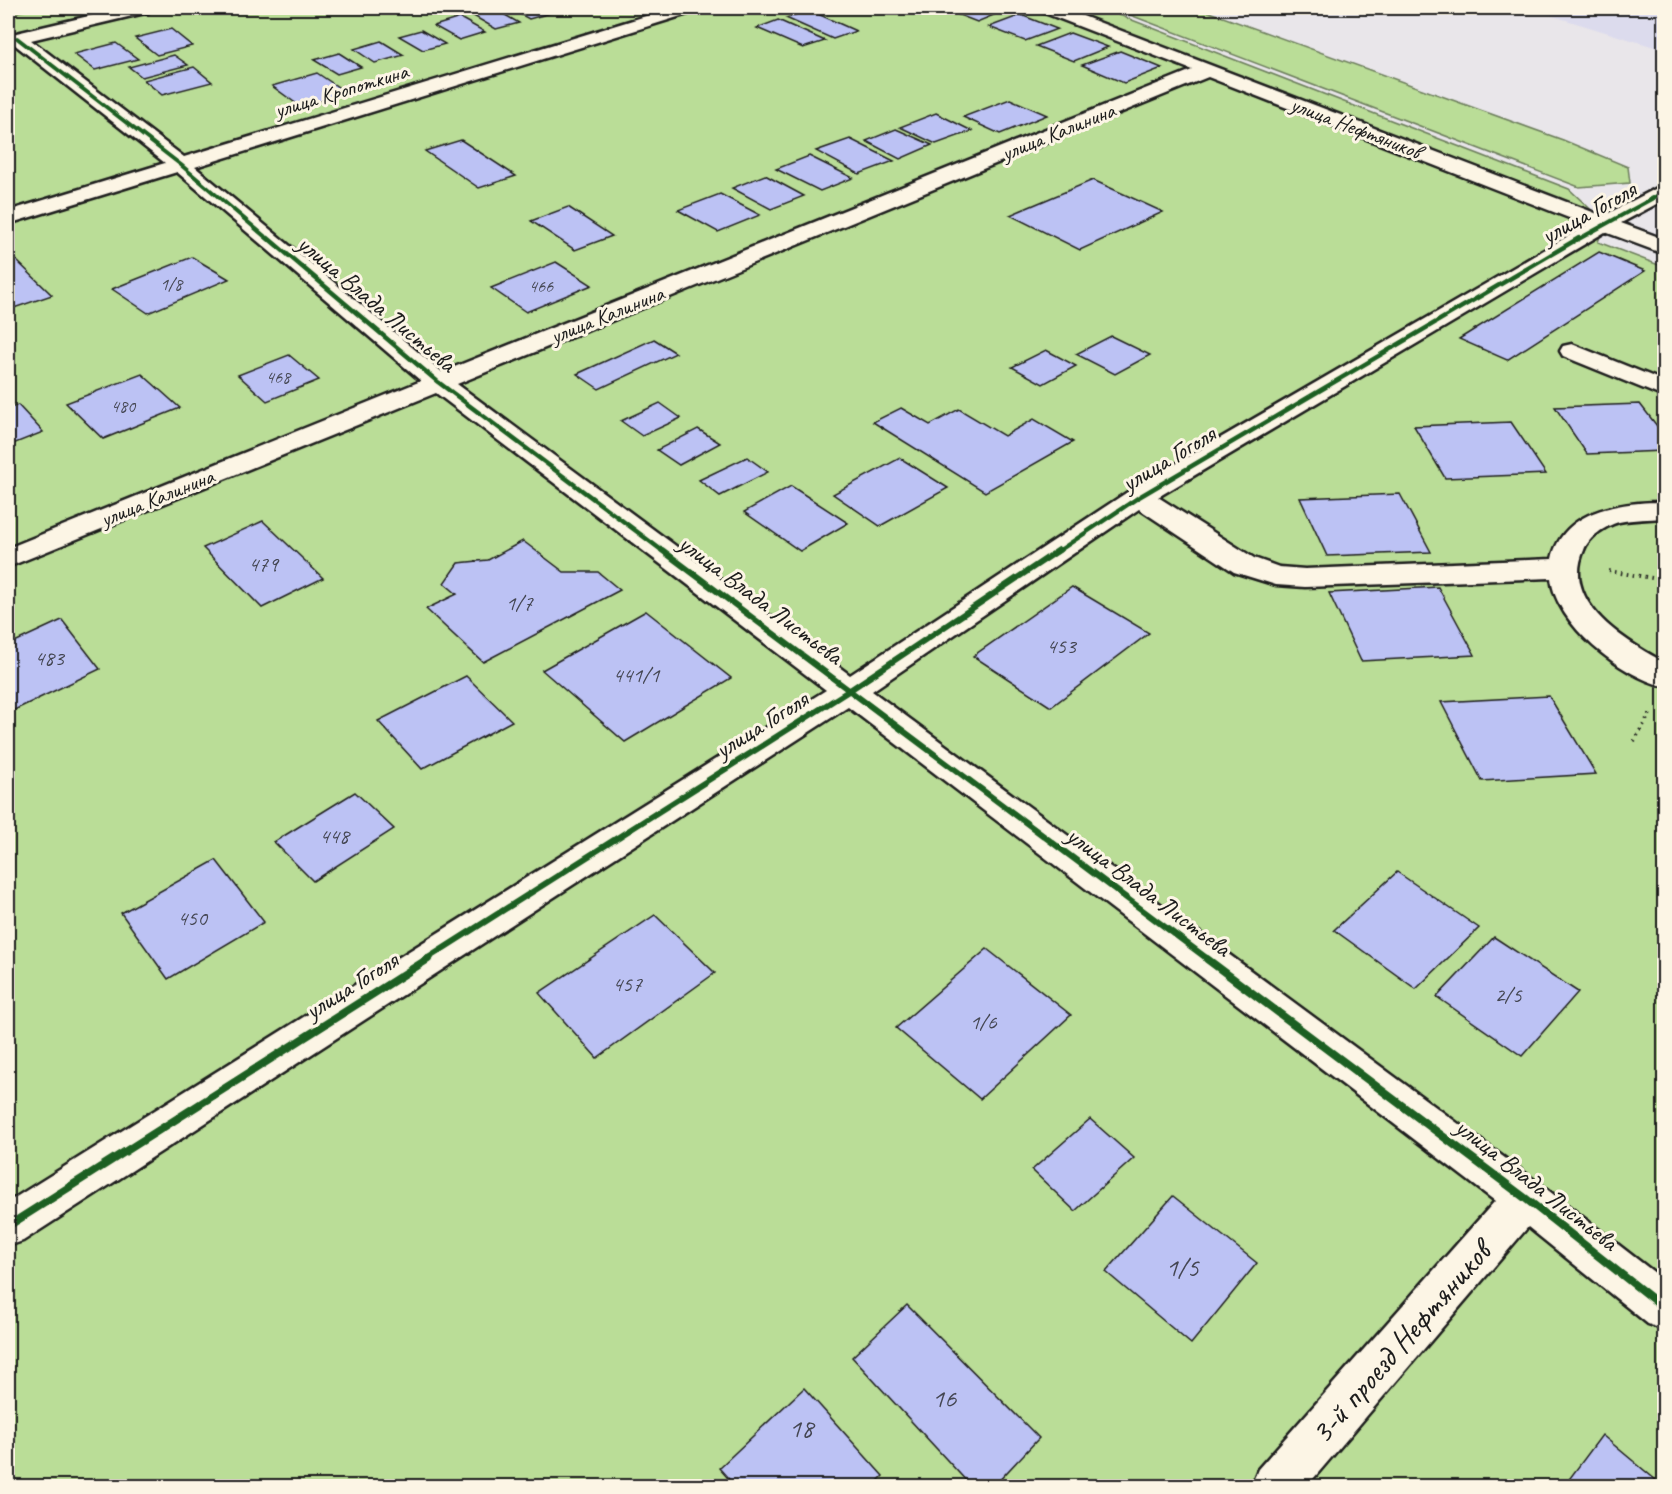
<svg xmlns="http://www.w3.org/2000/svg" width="1672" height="1494" font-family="Caveat,sans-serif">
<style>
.built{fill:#dcdbed}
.green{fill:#badd97;stroke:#6b7c5a;stroke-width:1.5}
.building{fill:#bcc2f4;stroke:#1c1c1c;stroke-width:1.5}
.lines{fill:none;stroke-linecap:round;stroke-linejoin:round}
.minor-casing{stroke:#1c1c1c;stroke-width:5}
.path{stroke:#1c1c1c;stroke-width:4;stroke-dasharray:1.5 4.5;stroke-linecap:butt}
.minor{fill:#fcf5e5;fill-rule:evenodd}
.cycleway-far3-casing{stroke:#fcf5e5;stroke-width:6}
.cycleway-far2-casing{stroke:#fcf5e5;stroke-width:8}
.cycleway-far1-casing{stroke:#fcf5e5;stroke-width:10}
.cycleway-casing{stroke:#fcf5e5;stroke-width:11}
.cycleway-far3{stroke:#1b5e20;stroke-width:4}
.cycleway-far2{stroke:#1b5e20;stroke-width:4.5}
.cycleway-far1{stroke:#1b5e20;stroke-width:6}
.cycleway{stroke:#1b5e20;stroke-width:8}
.labels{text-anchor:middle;stroke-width:6;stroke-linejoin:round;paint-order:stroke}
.far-number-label{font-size:18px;fill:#444652}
.far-street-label{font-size:22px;fill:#1c1c1c;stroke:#fcf5e5}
.number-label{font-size:22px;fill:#444652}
.street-label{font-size:26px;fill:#1c1c1c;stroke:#fcf5e5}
.near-number-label{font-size:27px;fill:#444652}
.near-street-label{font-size:32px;fill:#1c1c1c;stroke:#fcf5e5}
</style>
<rect width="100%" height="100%" fill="#e9e6ea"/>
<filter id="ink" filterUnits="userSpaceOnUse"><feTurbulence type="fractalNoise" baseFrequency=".0167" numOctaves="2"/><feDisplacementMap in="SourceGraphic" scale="12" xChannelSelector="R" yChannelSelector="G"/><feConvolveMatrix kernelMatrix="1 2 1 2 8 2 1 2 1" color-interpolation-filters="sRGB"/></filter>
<g filter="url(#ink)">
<!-- built -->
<polygon class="built" points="1527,8 1664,8 1664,50"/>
<!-- green -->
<g class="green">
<polygon points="36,8 1101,8 1569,189 1605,223 1598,242 1664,267 1664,1486 8,1486 8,14"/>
<polygon points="1112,8 1198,8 1563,140 1628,167 1630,183 1579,187"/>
</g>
<!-- building -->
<g class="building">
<polygon points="493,8 519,23 496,29 470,14"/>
<polygon points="509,8 545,8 554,12 529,19"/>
<polygon points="941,8 999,8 1006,10 977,22"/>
<polygon points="809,10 856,31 833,39 786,18"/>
<polygon points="1021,15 1057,29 1025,41 989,27"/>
<polygon points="460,18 485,32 459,40 434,26"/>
<polygon points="778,20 825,41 803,48 757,28"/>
<polygon points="171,29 192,46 157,55 135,38"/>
<polygon points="421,30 445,44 423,50 399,36"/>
<polygon points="1070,33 1108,47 1074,61 1036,46"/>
<polygon points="381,41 404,55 375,63 354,49"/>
<polygon points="116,43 138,59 95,70 74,54"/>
<polygon points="1120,51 1162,68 1124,83 1082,65"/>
<polygon points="339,53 361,67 337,74 314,60"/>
<polygon points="174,55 188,65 142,77 129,67"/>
<polygon points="194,67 212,82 162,95 144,80"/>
<polygon points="317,73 347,93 301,107 272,86"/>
<polygon points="1010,99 1047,115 1000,134 963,117"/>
<polygon points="936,113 972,131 936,144 900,127"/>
<polygon points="896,129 932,145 900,159 866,141"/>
<polygon points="850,139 894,161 859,174 816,151"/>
<polygon points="461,140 516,176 479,188 425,151"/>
<polygon points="809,156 853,178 820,191 776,169"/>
<polygon points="765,175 804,196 771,209 732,188"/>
<polygon points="1093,180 1163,212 1080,250 1010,215"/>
<polygon points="720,194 760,215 718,232 678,210"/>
<polygon points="568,207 612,236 575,250 531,221"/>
<polygon points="1599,252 1645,271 1507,360 1459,339"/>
<polygon points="192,257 229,279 148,313 112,289"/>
<polygon points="16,260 52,295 8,310 8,262"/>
<polygon points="556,262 592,285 526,312 491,288"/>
<polygon points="1111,336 1150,355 1115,374 1076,354"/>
<polygon points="654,339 676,353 599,389 577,374"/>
<polygon points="1046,350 1076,366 1043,384 1012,367"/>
<polygon points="289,355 319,380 267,401 238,375"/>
<polygon points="142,374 180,408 103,439 66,403"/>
<polygon points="660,403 681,418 642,436 621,421"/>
<polygon points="1640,404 1664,435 1664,451 1587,454 1555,407"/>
<polygon points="18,405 43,432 8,446 8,409"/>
<polygon points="901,408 930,425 959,409 1004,436 1034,419 1073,442 985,492 873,422"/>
<polygon points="1511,422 1546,474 1445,478 1414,426"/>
<polygon points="698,429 720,443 679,465 657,450"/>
<polygon points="747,457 768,472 720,496 699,480"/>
<polygon points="900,458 948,488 880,526 833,494"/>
<polygon points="791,486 848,523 800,551 744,512"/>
<polygon points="1400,494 1431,552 1327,556 1300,498"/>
<polygon points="263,521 323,578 262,608 203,548"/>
<polygon points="523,541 564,572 598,572 620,590 483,662 426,609 457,594 444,583 458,563 488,560"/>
<polygon points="1072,587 1149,633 1051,707 973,656"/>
<polygon points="1438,587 1475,655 1361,661 1329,593"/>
<polygon points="646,611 731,678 625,742 542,670"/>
<polygon points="62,620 100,669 8,713 8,645"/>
<polygon points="466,676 512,721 422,769 378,721"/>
<polygon points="1549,696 1596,774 1482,781 1441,702"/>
<polygon points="355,792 394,829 313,881 274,842"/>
<polygon points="216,860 264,922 168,979 121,913"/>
<polygon points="1397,872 1479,928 1416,989 1334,930"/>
<polygon points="655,915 715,973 597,1058 539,993"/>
<polygon points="1494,937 1578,992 1522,1056 1437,997"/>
<polygon points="987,949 1071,1015 980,1099 896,1028"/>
<polygon points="1090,1119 1134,1158 1075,1211 1032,1170"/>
<polygon points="1173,1196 1257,1263 1191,1344 1106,1272"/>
<polygon points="907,1305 1039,1438 994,1486 971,1486 852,1357"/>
<polygon points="804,1388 883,1476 873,1486 735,1486 719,1468"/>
<polygon points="1602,1435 1663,1486 1572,1486 1567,1482"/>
</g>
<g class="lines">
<!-- minor casing -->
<g class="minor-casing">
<g id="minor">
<path d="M123 8H151L149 12 31 40 184 157 672 8H696L694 12 195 167 442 372 1192 70 1042 12 1040 8H1062L1603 216 1657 188 1664 186V200L1621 223 1664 239V254L1605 232 1158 497 1254 558 1279 567 1305 569 1552 559C1563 509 1622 502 1664 502V518C1649 519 1633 519 1619 522 1605 526 1589 537 1584 550 1560 603 1627 642 1664 662V686C1621 676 1556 625 1551 578L1305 587 1276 585 1234 572 1139 509 872 691 1540 1184 1664 1280V1330L1648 1324 1528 1227 1307 1486H1251L1258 1469 1495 1201 848 707 23 1241 8 1246V1202L826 690 436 393 8 567V548L421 381 177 172 8 224V211L165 163 14 44 8 45V35ZM1208 77 1587 225 1129 491 850 675 457 384Z"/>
<polygon points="1572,344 1664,381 1664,397 1563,356 1560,351 1563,346"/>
</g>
</g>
<!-- path -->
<g class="path">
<polyline points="1609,571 1664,580"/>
<polyline points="1634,741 1651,712"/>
</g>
<!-- minor -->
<use href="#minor" class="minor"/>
<!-- cycleway-far3 casing -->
<g class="cycleway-far3-casing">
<g id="cycleway-far3">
<polyline points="17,38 181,165 269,240"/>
<polyline points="1577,240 1664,192"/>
</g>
</g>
<!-- cycleway-far2 casing -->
<g class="cycleway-far2-casing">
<g id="cycleway-far2">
<polyline points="268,238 438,382 664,552"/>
<polyline points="1057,552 1139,497 1579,238"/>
</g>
</g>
<!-- cycleway-far1 casing -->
<g class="cycleway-far1-casing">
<g id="cycleway-far1">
<polyline points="662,550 1209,960"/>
<polyline points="425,960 850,690 1059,550"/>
</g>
</g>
<!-- cycleway casing -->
<g class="cycleway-casing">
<g id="cycleway">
<polyline points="1207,959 1525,1198 1664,1308"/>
<polyline points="8,1226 428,959"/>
</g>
</g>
<!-- cycleway-far3 -->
<use href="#cycleway-far3" class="cycleway-far3"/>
<!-- cycleway-far2 -->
<use href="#cycleway-far2" class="cycleway-far2"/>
<!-- cycleway-far1 -->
<use href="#cycleway-far1" class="cycleway-far1"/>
<!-- cycleway -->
<use href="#cycleway" class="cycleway"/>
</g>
</g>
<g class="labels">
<!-- far-number labels -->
<g class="far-number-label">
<text x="171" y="290">1/8</text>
<text x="541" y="292">466</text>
<text x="278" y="383">468</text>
<text x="123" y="412">480</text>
</g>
<!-- far-street labels -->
<g class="far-street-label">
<text transform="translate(341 90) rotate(-17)" y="8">улица Кропоткина</text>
<text transform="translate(1356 127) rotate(21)" y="8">улица Нефтяников</text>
<text transform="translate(1058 131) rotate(-22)" y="8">улица Калинина</text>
<text transform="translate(607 314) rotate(-22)" y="8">улица Калинина</text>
<text transform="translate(157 497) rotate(-22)" y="8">улица Калинина</text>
</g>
<!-- number labels -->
<g class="number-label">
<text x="263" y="571">479</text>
<text x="519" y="610">1/7</text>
<text x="1061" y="653">453</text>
<text x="49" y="665">483</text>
<text x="636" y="682">441/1</text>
<text x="334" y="843">448</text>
<text x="192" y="925">450</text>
<text x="627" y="991">457</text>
<text x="1508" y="1002">2/5</text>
<text x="983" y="1029">1/6</text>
</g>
<!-- street labels -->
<g class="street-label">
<text transform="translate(1588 212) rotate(-29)" y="9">улица Гоголя</text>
<text transform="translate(377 303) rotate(40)" y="9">улица Влада Листьева</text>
<text transform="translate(1168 458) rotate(-31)" y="9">улица Гоголя</text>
<text transform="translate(761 599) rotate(37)" y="9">улица Влада Листьева</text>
<text transform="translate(761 724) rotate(-32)" y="9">улица Гоголя</text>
<text transform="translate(1149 891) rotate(37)" y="9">улица Влада Листьева</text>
<text transform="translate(351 985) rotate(-32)" y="9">улица Гоголя</text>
<text transform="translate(1537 1184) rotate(38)" y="9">улица Влада Листьева</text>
</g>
<!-- near-number labels -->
<g class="near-number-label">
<text x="1182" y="1276">1/5</text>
<text x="944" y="1407">16</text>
<text x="801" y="1437">18</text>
</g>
<!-- near-street labels -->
<g class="near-street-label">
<text transform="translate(1400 1342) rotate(-49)" y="11">3-й проезд Нефтяников</text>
</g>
</g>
<!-- margin -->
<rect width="1672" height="1494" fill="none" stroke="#fcf5e5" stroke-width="30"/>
<rect x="15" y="15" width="1642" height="1464" fill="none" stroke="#1c1c1c" stroke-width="2" filter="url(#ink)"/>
</svg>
